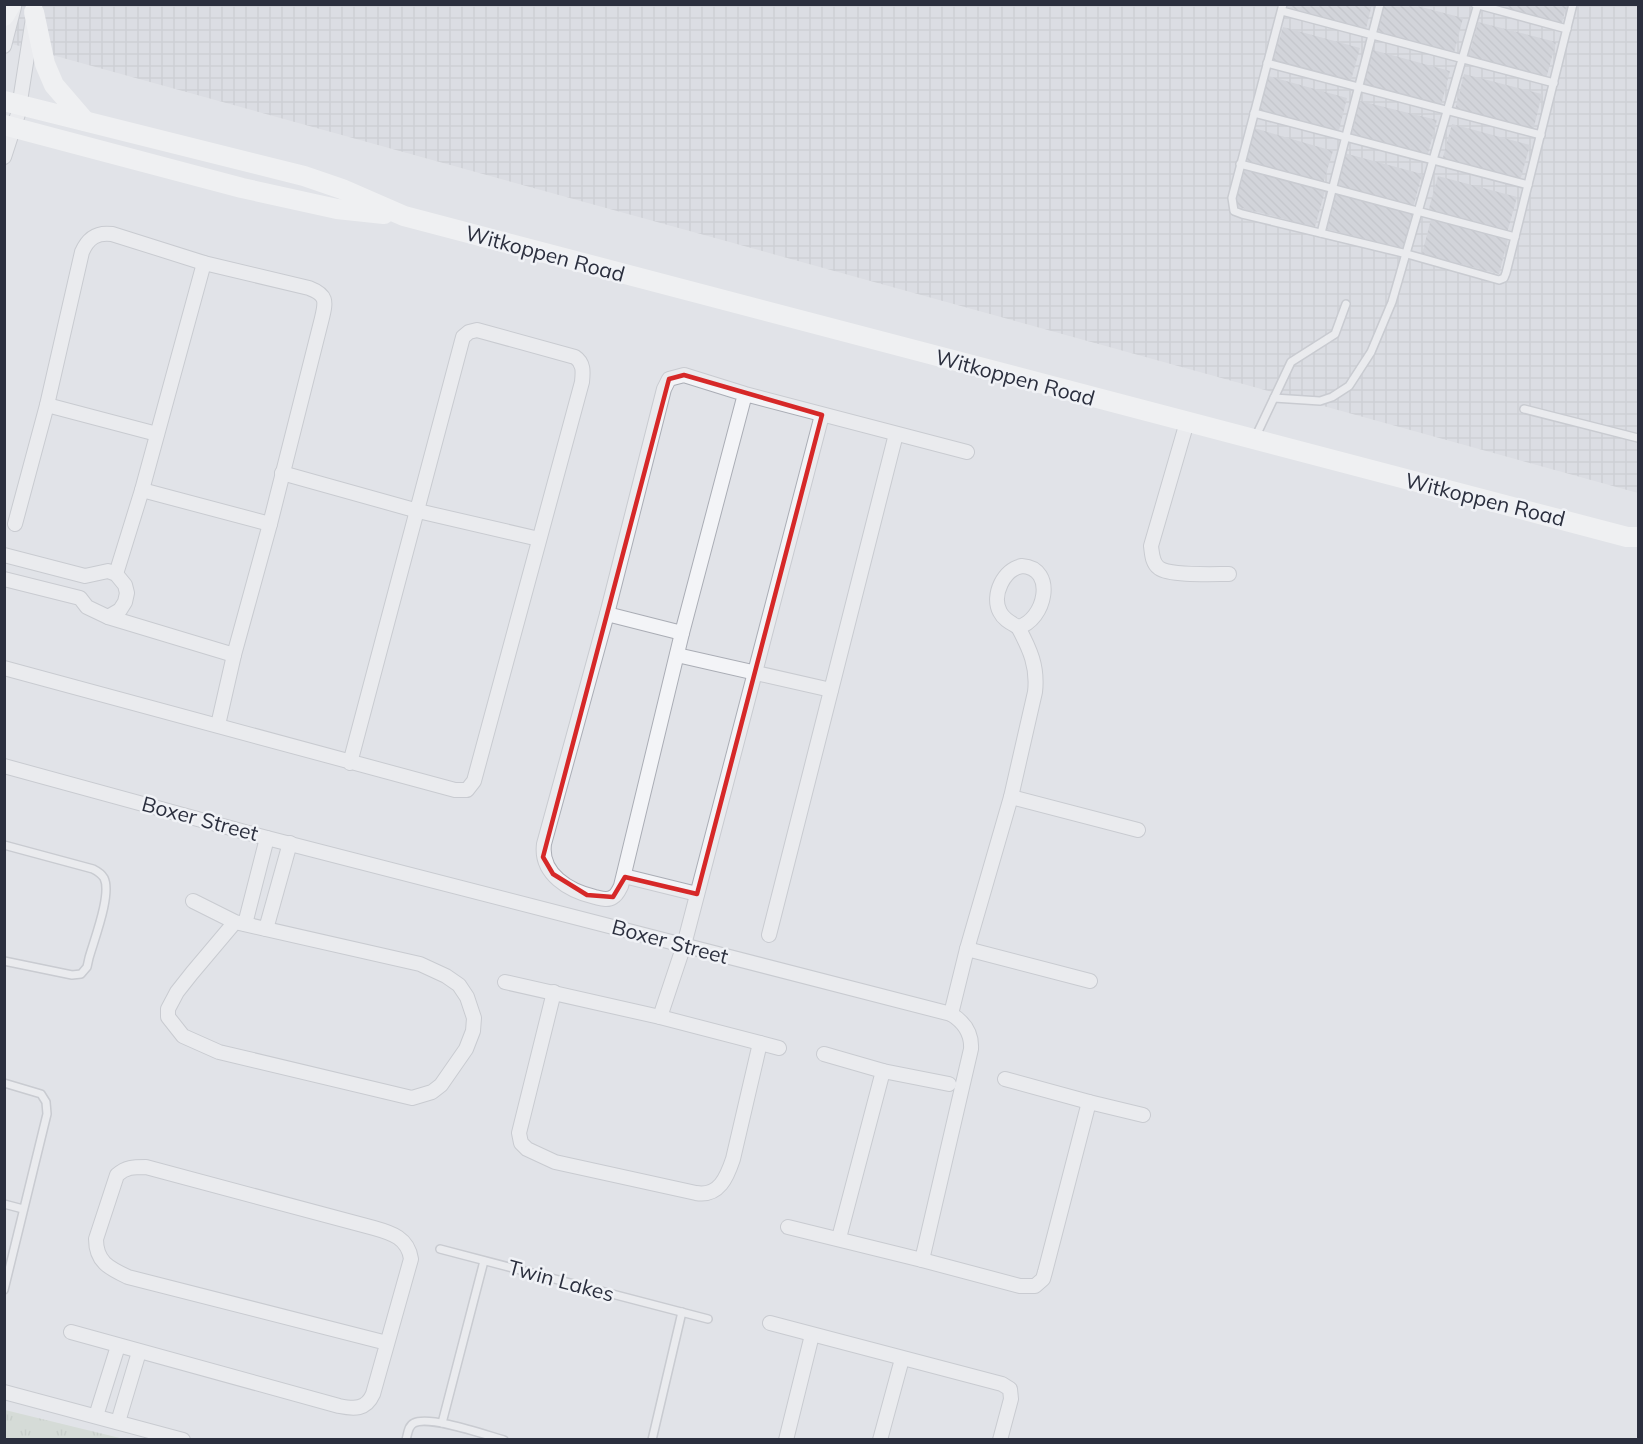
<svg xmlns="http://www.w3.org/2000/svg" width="1643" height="1444" font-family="Mulish,sans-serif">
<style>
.industrial{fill:url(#industrial-grid)}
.grass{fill:url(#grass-tufts)}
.building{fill:url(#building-back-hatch)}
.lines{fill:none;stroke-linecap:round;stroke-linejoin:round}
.service-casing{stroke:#aaadb5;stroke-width:10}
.minor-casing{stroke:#aaadb5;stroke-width:16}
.service{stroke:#f3f4f7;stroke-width:7}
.minor{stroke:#f3f4f7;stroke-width:14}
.secondary{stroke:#fff;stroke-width:20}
.marked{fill:none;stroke:#d62828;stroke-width:4.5;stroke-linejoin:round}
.labels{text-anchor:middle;stroke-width:5;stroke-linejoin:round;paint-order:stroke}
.street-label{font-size:21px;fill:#2b2f3e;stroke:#f0f2f6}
</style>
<defs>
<pattern id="industrial-grid" width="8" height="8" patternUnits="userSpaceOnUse" patternTransform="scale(1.5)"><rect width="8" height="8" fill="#d3d5dd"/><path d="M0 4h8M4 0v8" fill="none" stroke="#b5b7bf"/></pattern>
<pattern id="grass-tufts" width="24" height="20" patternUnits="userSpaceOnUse" patternTransform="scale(1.5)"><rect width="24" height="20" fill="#c5d1c3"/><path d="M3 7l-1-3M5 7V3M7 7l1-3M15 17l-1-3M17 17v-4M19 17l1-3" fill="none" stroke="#a9b4a9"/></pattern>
<pattern id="building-back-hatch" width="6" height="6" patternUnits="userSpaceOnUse" patternTransform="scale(1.5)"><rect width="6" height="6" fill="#bfc1ca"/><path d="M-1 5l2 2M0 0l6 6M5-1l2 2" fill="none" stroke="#a4a6af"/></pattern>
</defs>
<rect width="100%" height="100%" fill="#e1e3e8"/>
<!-- industrial -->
<polygon class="industrial" points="4,5 1638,5 1638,493 5,42"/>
<!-- grass -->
<polygon class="grass" points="5,1410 124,1439 5,1439"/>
<!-- building -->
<g class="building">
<polygon points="1289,4 1372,4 1366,29 1287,10"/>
<polygon points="1384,4 1410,4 1463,18 1454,53 1377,32"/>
<polygon points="1484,4 1567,4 1561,26"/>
<polygon points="1478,22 1556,42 1546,79 1468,59"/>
<polygon points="1283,27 1360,48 1350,84 1272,62"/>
<polygon points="1373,50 1450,71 1441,105 1363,85"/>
<polygon points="1464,74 1542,94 1533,131 1455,110"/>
<polygon points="1268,76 1347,98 1338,134 1257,112"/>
<polygon points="1360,101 1437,120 1427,157 1350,138"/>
<polygon points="1452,124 1530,145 1520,181 1442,161"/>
<polygon points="1254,128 1333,151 1323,184 1243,163"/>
<polygon points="1344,153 1422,174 1413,208 1335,188"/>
<polygon points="1244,169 1325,191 1315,227 1234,206"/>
<polygon points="1438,176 1517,197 1507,233 1428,212"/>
<polygon points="1336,193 1415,214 1406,250 1326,229"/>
<polygon points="1431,219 1508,239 1499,274 1422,254"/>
</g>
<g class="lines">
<!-- service casing -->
<g class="service-casing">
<g id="service">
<polyline points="1283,4 1232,198 1234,211 1242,214 1407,254 1499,280 1504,278 1506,273 1573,4"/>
<polyline points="1475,4 1567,29"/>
<polyline points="1282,11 1554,83"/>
<polyline points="1267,63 1541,135"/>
<polyline points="1254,113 1528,185"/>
<polyline points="1240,164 1515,237"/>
<polyline points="1321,233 1380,4"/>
<polyline points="1274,398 1320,401 1332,397 1349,386 1371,352 1392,302 1478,4"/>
<polyline points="1524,409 1638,438"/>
<polyline points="1255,438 1291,362 1335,334 1346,304"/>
<path d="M4 845 93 869C97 871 101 873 104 878 112 894 94 940 89 958L87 967 81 974 72 975 4 961"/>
<polyline points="4,1083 41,1094 46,1102 47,1114 4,1290"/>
<polyline points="4,1204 23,1209"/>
<polyline points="440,1249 708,1319"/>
<polyline points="442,1423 484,1261"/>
<path d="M406 1440C408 1433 408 1426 414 1423 429 1415 486 1435 504 1440"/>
<polyline points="652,1440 682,1312"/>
</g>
</g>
<!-- minor casing -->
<g class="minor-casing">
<g id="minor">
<polyline points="4,46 14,7"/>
<polyline points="4,157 18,114 33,18"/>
<path d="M745 394 682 633 621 886C619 890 617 895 613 897 607 901 600 898 595 897 569 891 540 874 544 844L607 614 664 389 669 379 684 375 745 394 967 452"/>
<polyline points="47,405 157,434"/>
<path d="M1187 422 1151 546C1152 553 1152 563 1159 568 1170 576 1213 574 1229 574"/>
<polyline points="282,473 418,511 539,539"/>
<polyline points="142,490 270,524"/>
<path d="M15 524 47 405 82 252C88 238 97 232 112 234L204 263 309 288C327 295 326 301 322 318L270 524 234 655 218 725"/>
<polyline points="4,555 85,576 108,571 116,574 125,585 127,593 125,602 120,610 108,617 87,607 80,598 4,579"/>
<path d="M1022 566C1057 568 1045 621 1018 627 1011 623 1004 620 1000 612 991 595 1004 569 1022 566Z"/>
<polyline points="116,574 142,490 204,263"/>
<polyline points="607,614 682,633"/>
<polyline points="108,617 234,655"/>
<polyline points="677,655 831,690"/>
<path d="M4 668 455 790H467L474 781 582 382C583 372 584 363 575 357L477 330 469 332 463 337 350 763"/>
<path d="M4 766 267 838 951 1014C964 1022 972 1033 971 1049L922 1260 788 1227"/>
<polyline points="1011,797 1138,830"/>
<polyline points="624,876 697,894"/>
<polyline points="193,901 235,922 420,964 446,976 459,985 467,997 474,1018 473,1031 466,1049 441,1085 432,1092 412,1098 219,1052 183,1036 168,1017 168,1009 177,992 192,973 235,922"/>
<polyline points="245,924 267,838"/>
<polyline points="266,929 290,843"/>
<polyline points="769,935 896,434"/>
<polyline points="967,949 1090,981"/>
<polyline points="505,982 660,1017 779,1048"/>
<path d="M554 992 519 1133 521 1143 527 1149 555 1162 696 1193C719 1197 727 1177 733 1159L760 1043"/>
<path d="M951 1014 967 949 1011 797 1035 692C1038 667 1030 649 1018 627"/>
<polyline points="660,1017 684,945 822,415"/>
<polyline points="824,1054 883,1071 839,1238"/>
<polyline points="883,1071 949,1084"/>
<polyline points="1005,1079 1089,1102"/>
<polyline points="922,1260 1020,1286 1035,1286 1043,1279 1045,1272 1089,1102 1143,1115"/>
<polyline points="770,1323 1002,1384 1010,1389 1011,1399 1000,1440"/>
<path d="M71 1332 339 1406C354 1409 366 1410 373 1394L411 1259C408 1238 392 1233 374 1228L146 1167C133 1167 126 1167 117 1175L96 1239C96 1262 109 1268 128 1277L387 1343"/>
<polyline points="4,1392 183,1440"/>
<polyline points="96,1416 118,1346"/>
<polyline points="118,1422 139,1352"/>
<polyline points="786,1440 812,1335"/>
<polyline points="880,1440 902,1359"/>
</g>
</g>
<!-- service -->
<use href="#service" class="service"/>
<!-- minor -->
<use href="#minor" class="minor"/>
<!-- secondary -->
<g class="secondary">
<polyline points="34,12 45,64 54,85 85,121"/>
<polyline points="4,16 11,4"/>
<polyline points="4,101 304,176 342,189 404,216 1627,537 1638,537"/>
<polyline points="4,125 242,188 337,209 384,214"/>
</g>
</g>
<!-- marked area -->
<path d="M0 0H1643V1444H0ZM684 375 822 415 697 894 625 877 613 897 587 895 553 874 543 857 669 379Z" fill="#e1e3e8" fill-opacity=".55" fill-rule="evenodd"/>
<path class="marked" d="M684 375 822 415 697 894 625 877 613 897 587 895 553 874 543 857 669 379Z"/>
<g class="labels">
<!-- street labels -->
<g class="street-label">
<text transform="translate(545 254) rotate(15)" y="7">Witkoppen Road</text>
<text transform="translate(1015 378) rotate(15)" y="7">Witkoppen Road</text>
<text transform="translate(1485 500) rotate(14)" y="7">Witkoppen Road</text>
<text transform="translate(200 819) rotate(15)" y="7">Boxer Street</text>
<text transform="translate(670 942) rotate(15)" y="7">Boxer Street</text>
<text transform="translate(561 1281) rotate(15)" y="7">Twin Lakes</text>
</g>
</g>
<!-- border -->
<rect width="1643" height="1444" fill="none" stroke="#2b2f3e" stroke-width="12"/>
</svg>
